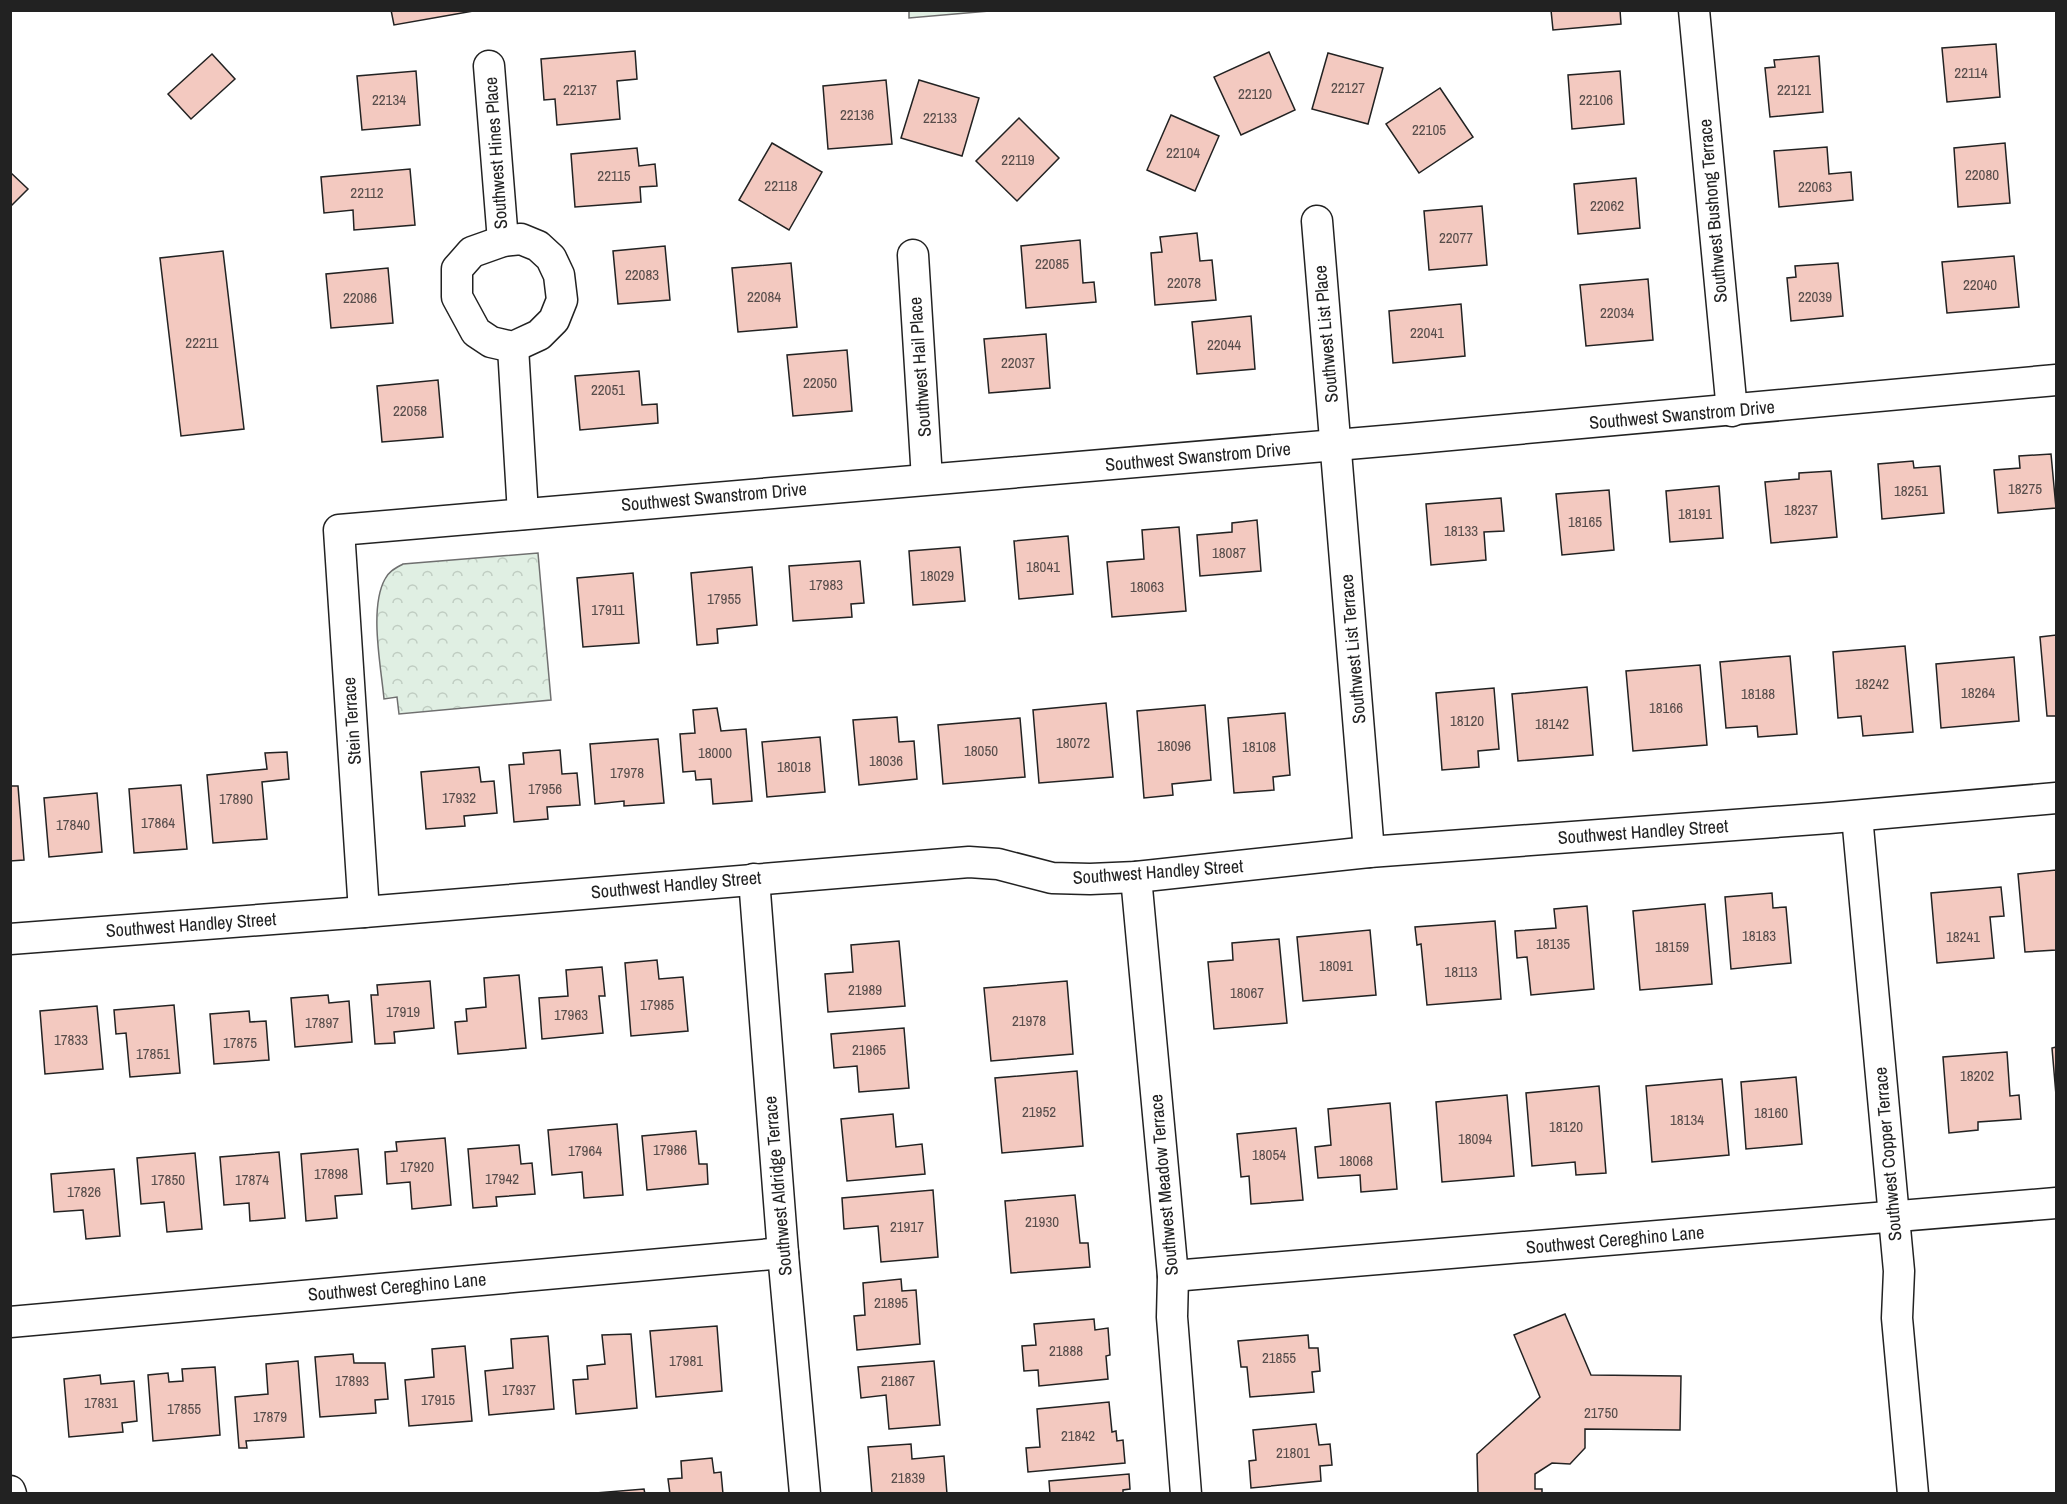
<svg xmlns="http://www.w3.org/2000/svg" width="2067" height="1504" font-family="'Archivo Narrow',sans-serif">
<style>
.grass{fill:url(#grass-tufts);stroke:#6f6f6f;stroke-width:1.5}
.forest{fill:url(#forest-crowns);stroke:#6f6f6f;stroke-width:1.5}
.building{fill:#f3c9c0;stroke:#222;stroke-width:1.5}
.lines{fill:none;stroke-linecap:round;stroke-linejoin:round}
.street-casing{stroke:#222;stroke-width:33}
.street{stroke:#fff;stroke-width:30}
.labels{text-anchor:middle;stroke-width:4.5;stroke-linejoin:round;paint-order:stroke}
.number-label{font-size:15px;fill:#564c4a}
.street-label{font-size:18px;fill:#222;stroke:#fff}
</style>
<defs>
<pattern id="grass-tufts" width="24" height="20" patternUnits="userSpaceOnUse" patternTransform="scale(1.5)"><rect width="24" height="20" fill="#e0efe3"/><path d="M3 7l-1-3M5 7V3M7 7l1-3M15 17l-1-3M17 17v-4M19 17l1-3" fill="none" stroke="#c0cdc2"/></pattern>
<pattern id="forest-crowns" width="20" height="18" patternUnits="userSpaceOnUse" patternTransform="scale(1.5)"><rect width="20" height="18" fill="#e0efe3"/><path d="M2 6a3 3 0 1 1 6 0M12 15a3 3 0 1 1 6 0" fill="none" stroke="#c0cdc2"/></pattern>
</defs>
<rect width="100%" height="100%" fill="#fff"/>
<!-- grass -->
<polygon class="grass" points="909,10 989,10 989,11 909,18"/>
<!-- forest -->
<path class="forest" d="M538 553 551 700 399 714 397 697 384 699C381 666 369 608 385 579 389 571 396 568 403 564Z"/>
<!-- building -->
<g class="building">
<polygon points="391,10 479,10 394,25"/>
<polygon points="1551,10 1620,10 1621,24 1553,30"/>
<polygon points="1996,44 2000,97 1947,102 1942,48"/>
<polygon points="635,51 637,79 617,81 620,119 557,125 555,99 544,100 541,59"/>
<polygon points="1269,52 1295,110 1241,135 1214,77"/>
<polygon points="1328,53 1383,68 1368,124 1312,109"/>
<polygon points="212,54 235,79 191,119 168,94"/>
<polygon points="1819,56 1823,112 1770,117 1765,68 1775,67 1774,60"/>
<polygon points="416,71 420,125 362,130 357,76"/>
<polygon points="1620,71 1624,124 1572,129 1568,75"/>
<polygon points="886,80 892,144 828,149 823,86"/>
<polygon points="919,80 979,98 962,156 901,138"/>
<polygon points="1440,88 1473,137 1419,173 1386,124"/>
<polygon points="1171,115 1219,136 1195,191 1147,170"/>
<polygon points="1019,118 1059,158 1017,201 976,161"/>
<polygon points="772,143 822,172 789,230 739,200"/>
<polygon points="2005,143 2010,203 1958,207 1954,148"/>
<polygon points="1827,147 1829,174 1851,172 1853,200 1779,207 1774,151"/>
<polygon points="637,148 639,166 655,164 657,186 640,187 641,202 575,207 571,154"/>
<polygon points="410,169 415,225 354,230 353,210 324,213 321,177"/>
<polygon points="10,172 28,189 10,207"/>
<polygon points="1636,178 1640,228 1578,234 1574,184"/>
<polygon points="1482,206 1487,265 1429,270 1424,211"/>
<polygon points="1197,233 1200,261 1212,260 1216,300 1155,305 1151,253 1162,252 1160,237"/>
<polygon points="1080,240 1083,283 1094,282 1096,302 1026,308 1021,246"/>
<polygon points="665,246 670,300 618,304 613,251"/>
<polygon points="223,251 244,429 181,436 160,258"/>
<polygon points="2014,256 2019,307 1947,313 1942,262"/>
<polygon points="791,263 797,327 738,332 732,268"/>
<polygon points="1838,263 1843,316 1791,321 1787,278 1796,277 1795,266"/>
<polygon points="388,268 393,323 331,328 326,274"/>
<polygon points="1648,279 1653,340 1586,346 1580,285"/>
<polygon points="1461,304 1465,356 1393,363 1389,311"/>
<polygon points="1251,316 1255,369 1197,374 1192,322"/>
<polygon points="1046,334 1050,388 989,393 984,339"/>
<polygon points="847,350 852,411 793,416 787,355"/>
<polygon points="639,371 642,405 657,404 658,423 580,430 575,376"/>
<polygon points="438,380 443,437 382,442 377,386"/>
<polygon points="2051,454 2056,508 1998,513 1994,470 2020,468 2019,456"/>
<polygon points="1913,461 1914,468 1940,466 1944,513 1882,519 1878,464"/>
<polygon points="1831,471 1837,537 1771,543 1765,482 1799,479 1799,473"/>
<polygon points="1719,486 1723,538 1670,542 1666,491"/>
<polygon points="1609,490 1614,550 1562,555 1556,494"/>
<polygon points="1501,498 1504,531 1484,532 1486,560 1431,565 1426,504"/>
<polygon points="1257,520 1261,571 1200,576 1197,535 1232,532 1232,523"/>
<polygon points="1179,527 1186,611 1112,617 1107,562 1144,559 1142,530"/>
<polygon points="1068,536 1073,594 1019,599 1014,541"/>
<polygon points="960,547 965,601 913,605 909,551"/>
<polygon points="860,561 864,603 851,604 852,617 793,621 789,566"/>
<polygon points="752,567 757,625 717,629 718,643 697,645 691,573"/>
<polygon points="633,573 639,643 583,647 577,578"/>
<polygon points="2056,635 2056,716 2047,716 2040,637"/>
<polygon points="1905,646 1913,732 1863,736 1861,716 1838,718 1833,652"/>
<polygon points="1790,656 1797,734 1758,737 1757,726 1726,728 1720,662"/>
<polygon points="2014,657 2019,721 1941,728 1936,664"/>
<polygon points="1700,665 1707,745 1633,751 1626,671"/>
<polygon points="1587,687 1593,755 1518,761 1512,694"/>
<polygon points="1494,688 1499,749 1478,751 1479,767 1442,770 1436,693"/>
<polygon points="1106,703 1113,777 1039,783 1033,710"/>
<polygon points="1205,705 1211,780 1172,784 1173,795 1144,798 1137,711"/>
<polygon points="717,708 721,731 746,729 752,801 713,804 711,779 696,780 695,771 683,772 680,734 695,733 693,710"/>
<polygon points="1285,713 1290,775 1273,777 1274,790 1234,793 1228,718"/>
<polygon points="897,717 899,742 914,741 917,779 859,785 853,720"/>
<polygon points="1020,718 1025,777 943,784 938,725"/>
<polygon points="820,737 825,792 767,797 762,742"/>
<polygon points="658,739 664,803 624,806 624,801 595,804 590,744"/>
<polygon points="560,750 562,774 577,773 580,805 547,807 548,819 514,822 509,765 524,764 523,753"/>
<polygon points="287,752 289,779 262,782 267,839 213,843 207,775 267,769 265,753"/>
<polygon points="479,767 481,782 494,781 497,813 464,816 465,826 426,829 421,772"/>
<polygon points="181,785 187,849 134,853 129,789"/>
<polygon points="10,786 18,786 24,860 10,861"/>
<polygon points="97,793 102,852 49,857 44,798"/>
<polygon points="2056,870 2056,950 2025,952 2018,874"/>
<polygon points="2001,887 2004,916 1990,917 1994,958 1937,963 1931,893"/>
<polygon points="1772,893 1773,908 1786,907 1791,963 1731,969 1725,897"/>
<polygon points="1705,904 1712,984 1640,990 1633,911"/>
<polygon points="1587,906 1594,989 1531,995 1527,957 1517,958 1515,931 1556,928 1554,909"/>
<polygon points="1495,921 1501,999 1427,1005 1421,944 1417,945 1415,927"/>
<polygon points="1370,930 1376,995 1303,1001 1297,937"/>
<polygon points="1279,939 1287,1023 1214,1029 1208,962 1233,960 1232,943"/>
<polygon points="899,941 905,1006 828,1012 825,974 853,972 851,945"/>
<polygon points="657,960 659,979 683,977 688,1031 631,1036 625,963"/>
<polygon points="602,967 605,996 599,996 603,1033 542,1039 539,998 568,996 566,970"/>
<polygon points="519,975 526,1048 458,1054 455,1022 467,1021 466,1009 486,1007 484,978"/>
<polygon points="430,981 434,1028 394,1032 395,1043 375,1044 371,995 378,995 377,985"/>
<polygon points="1067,981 1073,1054 991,1061 984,988"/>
<polygon points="328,995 329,1003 349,1001 352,1042 295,1047 291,998"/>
<polygon points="174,1005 180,1073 130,1077 126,1033 116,1034 114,1010"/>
<polygon points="97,1006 103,1069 45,1074 40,1011"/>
<polygon points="249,1011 250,1022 266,1021 269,1060 214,1064 210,1014"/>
<polygon points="904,1028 909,1088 859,1092 857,1066 834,1068 831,1034"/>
<polygon points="2056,1047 2056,1095 2052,1048"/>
<polygon points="2007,1052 2010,1096 2019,1095 2021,1119 1978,1122 1978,1130 1949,1133 1943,1057"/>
<polygon points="1077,1071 1083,1146 1002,1153 995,1078"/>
<polygon points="1796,1077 1802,1144 1746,1149 1741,1082"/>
<polygon points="1722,1079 1729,1155 1652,1162 1646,1086"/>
<polygon points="1599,1086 1606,1173 1576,1175 1575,1162 1532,1166 1526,1093"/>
<polygon points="1507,1095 1514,1176 1442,1182 1436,1102"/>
<polygon points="1390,1103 1397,1189 1361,1192 1360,1175 1318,1178 1315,1147 1331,1145 1328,1109"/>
<polygon points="893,1114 896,1147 922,1144 925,1174 847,1181 841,1119"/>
<polygon points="617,1124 623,1195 584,1198 582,1172 552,1175 548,1130"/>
<polygon points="1296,1128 1303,1200 1251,1204 1249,1176 1241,1177 1237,1134"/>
<polygon points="696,1131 699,1164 707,1164 708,1184 647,1190 642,1136"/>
<polygon points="445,1138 451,1205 412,1209 410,1182 387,1184 385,1152 397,1151 396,1142"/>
<polygon points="519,1145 521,1164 532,1163 535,1194 496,1197 497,1206 473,1208 468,1149"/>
<polygon points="358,1149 362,1194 335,1196 337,1218 306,1221 301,1154"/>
<polygon points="279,1152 285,1218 250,1221 249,1203 224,1205 220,1157"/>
<polygon points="195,1153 202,1229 167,1232 164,1202 141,1204 137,1158"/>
<polygon points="114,1169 120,1236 86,1239 83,1210 54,1212 51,1174"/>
<polygon points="933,1190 938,1257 881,1262 878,1226 844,1229 842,1198"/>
<polygon points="1075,1195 1080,1243 1088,1243 1090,1267 1011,1273 1005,1201"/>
<polygon points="901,1279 902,1291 916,1290 920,1344 857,1350 854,1316 865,1315 863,1283"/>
<polygon points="1565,1314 1591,1375 1681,1376 1680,1430 1585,1429 1585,1448 1570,1464 1552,1463 1535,1474 1535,1489 1542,1489 1542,1494 1478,1494 1477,1454 1540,1397 1514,1335"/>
<polygon points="1094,1319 1095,1330 1108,1328 1110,1355 1106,1356 1108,1379 1039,1386 1038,1370 1024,1371 1022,1346 1036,1345 1034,1324"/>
<polygon points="717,1326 722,1391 656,1397 650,1331"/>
<polygon points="631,1334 637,1408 576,1414 573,1380 588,1379 587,1366 605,1364 602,1335"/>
<polygon points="1308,1335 1309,1348 1318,1348 1320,1371 1312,1372 1314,1392 1250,1397 1247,1367 1241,1367 1238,1341"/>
<polygon points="548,1336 554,1409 489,1415 485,1371 513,1368 511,1339"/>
<polygon points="465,1346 472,1421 409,1426 405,1380 434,1377 432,1349"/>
<polygon points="353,1354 354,1363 385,1363 388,1399 375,1400 376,1413 320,1417 315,1357"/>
<polygon points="298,1361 304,1437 246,1441 247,1448 239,1448 235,1397 268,1394 266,1364"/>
<polygon points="934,1361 940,1425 889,1429 886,1395 861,1398 858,1367"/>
<polygon points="215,1367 220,1435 153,1441 148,1375 168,1373 169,1382 183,1381 182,1369"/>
<polygon points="100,1375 101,1384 134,1381 137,1421 122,1423 123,1432 69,1437 64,1379"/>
<polygon points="1109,1402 1112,1432 1116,1431 1117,1441 1123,1440 1125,1463 1028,1472 1026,1448 1040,1447 1037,1409"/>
<polygon points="1316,1424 1319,1445 1330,1444 1332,1465 1320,1466 1321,1481 1251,1488 1249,1461 1256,1460 1253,1430"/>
<polygon points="911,1444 912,1459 944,1456 947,1494 872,1494 868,1447"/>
<polygon points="712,1458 714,1473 721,1472 723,1494 670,1494 668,1479 682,1478 681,1461"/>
<polygon points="1129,1474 1130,1489 1123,1490 1123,1494 1050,1494 1049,1481"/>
<polygon points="644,1489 645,1494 583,1494"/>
</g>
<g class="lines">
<!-- street casing -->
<g class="street-casing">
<g id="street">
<polyline points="1694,10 1732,411"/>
<polyline points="489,66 503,241"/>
<polyline points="1317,221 1369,852"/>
<polygon points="521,239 538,246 551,258 559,275 562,300 554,320 539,335 513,347 491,342 476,332 457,297 457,269 472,252 503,241"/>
<polyline points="913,255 927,479"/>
<polyline points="513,347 523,514"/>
<polyline points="1857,816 1894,1217 1899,1271 1897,1318 1913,1494"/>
<polyline points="1136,877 1173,1276 1172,1317 1186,1494"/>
<polyline points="754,879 783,1253 805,1494"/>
<path d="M364 912 339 530C912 480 1484 435 2056 380"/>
<polyline points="10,939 364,912 969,862 998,864 1052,878 1090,879 1136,877 1369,852 1829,818 2056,798"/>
<polyline points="1173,1276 2056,1203"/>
<polyline points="10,1322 783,1253"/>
<polyline points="10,1491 11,1494"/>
</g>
</g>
<!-- street -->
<use href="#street" class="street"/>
</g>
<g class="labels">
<!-- number labels -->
<g class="number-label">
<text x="1971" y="78">22114</text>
<text x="1348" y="93">22127</text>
<text x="580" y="95">22137</text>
<text x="1794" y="95">22121</text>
<text x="1255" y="99">22120</text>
<text x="389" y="105">22134</text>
<text x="1596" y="105">22106</text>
<text x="857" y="120">22136</text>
<text x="940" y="123">22133</text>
<text x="1429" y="135">22105</text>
<text x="1183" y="158">22104</text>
<text x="1018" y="165">22119</text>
<text x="1982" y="180">22080</text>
<text x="614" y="181">22115</text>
<text x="781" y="191">22118</text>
<text x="1815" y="192">22063</text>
<text x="367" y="198">22112</text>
<text x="1607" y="211">22062</text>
<text x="1456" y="243">22077</text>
<text x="1052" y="269">22085</text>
<text x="642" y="280">22083</text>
<text x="1184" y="288">22078</text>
<text x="1980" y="290">22040</text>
<text x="764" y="302">22084</text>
<text x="1815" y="302">22039</text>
<text x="360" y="303">22086</text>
<text x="1617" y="318">22034</text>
<text x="1427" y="338">22041</text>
<text x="202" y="348">22211</text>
<text x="1224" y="350">22044</text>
<text x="1018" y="368">22037</text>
<text x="820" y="388">22050</text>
<text x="608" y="395">22051</text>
<text x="410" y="416">22058</text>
<text x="2025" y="494">18275</text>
<text x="1911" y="496">18251</text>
<text x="1801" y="515">18237</text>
<text x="1695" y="519">18191</text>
<text x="1585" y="527">18165</text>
<text x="1461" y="536">18133</text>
<text x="1229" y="558">18087</text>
<text x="1043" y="572">18041</text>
<text x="937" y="581">18029</text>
<text x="826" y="590">17983</text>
<text x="1147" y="592">18063</text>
<text x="724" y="604">17955</text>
<text x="608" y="615">17911</text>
<text x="1872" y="689">18242</text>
<text x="1978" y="698">18264</text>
<text x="1758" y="699">18188</text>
<text x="1666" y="713">18166</text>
<text x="1467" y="726">18120</text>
<text x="1552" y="729">18142</text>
<text x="1073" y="748">18072</text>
<text x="1174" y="751">18096</text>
<text x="1259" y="752">18108</text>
<text x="981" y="756">18050</text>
<text x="715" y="758">18000</text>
<text x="886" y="766">18036</text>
<text x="794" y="772">18018</text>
<text x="627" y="778">17978</text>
<text x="545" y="794">17956</text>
<text x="459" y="803">17932</text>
<text x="236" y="804">17890</text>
<text x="158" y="828">17864</text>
<text x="73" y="830">17840</text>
<text x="1759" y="941">18183</text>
<text x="1963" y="942">18241</text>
<text x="1553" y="949">18135</text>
<text x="1672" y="952">18159</text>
<text x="1336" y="971">18091</text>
<text x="1461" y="977">18113</text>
<text x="865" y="995">21989</text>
<text x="1247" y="998">18067</text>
<text x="657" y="1010">17985</text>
<text x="403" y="1017">17919</text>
<text x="571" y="1020">17963</text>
<text x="1029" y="1026">21978</text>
<text x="322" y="1028">17897</text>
<text x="71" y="1045">17833</text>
<text x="240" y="1048">17875</text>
<text x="869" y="1055">21965</text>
<text x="153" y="1059">17851</text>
<text x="1977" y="1081">18202</text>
<text x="1039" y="1117">21952</text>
<text x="1771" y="1118">18160</text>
<text x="1687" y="1125">18134</text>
<text x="1566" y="1132">18120</text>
<text x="1475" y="1144">18094</text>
<text x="670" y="1155">17986</text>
<text x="585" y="1156">17964</text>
<text x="1269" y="1160">18054</text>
<text x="1356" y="1166">18068</text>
<text x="417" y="1172">17920</text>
<text x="331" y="1179">17898</text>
<text x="502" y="1184">17942</text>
<text x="168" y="1185">17850</text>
<text x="252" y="1185">17874</text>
<text x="84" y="1197">17826</text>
<text x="1042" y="1227">21930</text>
<text x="907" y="1232">21917</text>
<text x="891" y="1308">21895</text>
<text x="1066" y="1356">21888</text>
<text x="1279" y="1363">21855</text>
<text x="686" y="1366">17981</text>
<text x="352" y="1386">17893</text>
<text x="898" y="1386">21867</text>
<text x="519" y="1395">17937</text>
<text x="438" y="1405">17915</text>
<text x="101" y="1408">17831</text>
<text x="184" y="1414">17855</text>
<text x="1601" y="1418">21750</text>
<text x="270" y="1422">17879</text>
<text x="1078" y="1441">21842</text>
<text x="1293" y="1458">21801</text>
<text x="908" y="1483">21839</text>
</g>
<!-- street labels -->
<g class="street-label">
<text transform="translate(496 153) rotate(-94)" y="6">Southwest Hines Place</text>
<text transform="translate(1713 211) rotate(-95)" y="6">Southwest Bushong Terrace</text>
<text transform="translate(1326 334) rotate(-95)" y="6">Southwest List Place</text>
<text transform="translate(920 367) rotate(-94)" y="6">Southwest Hail Place</text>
<text transform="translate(1682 415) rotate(-5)" y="6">Southwest Swanstrom Drive</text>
<text transform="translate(1198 457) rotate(-5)" y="6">Southwest Swanstrom Drive</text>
<text transform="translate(714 497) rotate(-5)" y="6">Southwest Swanstrom Drive</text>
<text transform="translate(1353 649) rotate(-95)" y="6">Southwest List Terrace</text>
<text transform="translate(352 721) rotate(-94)" y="6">Stein Terrace</text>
<text transform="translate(1643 832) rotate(-4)" y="6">Southwest Handley Street</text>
<text transform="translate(1158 872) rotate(-4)" y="6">Southwest Handley Street</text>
<text transform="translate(676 885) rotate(-5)" y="6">Southwest Handley Street</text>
<text transform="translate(191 925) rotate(-4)" y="6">Southwest Handley Street</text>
<text transform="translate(1888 1154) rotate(-95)" y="6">Southwest Copper Terrace</text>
<text transform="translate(1164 1185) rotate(-95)" y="6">Southwest Meadow Terrace</text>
<text transform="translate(778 1186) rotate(-95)" y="6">Southwest Aldridge Terrace</text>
<text transform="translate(1615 1240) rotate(-5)" y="6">Southwest Cereghino Lane</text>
<text transform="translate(397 1287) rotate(-5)" y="6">Southwest Cereghino Lane</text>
</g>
</g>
<!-- border -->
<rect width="2067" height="1504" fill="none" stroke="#222222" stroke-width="24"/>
</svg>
